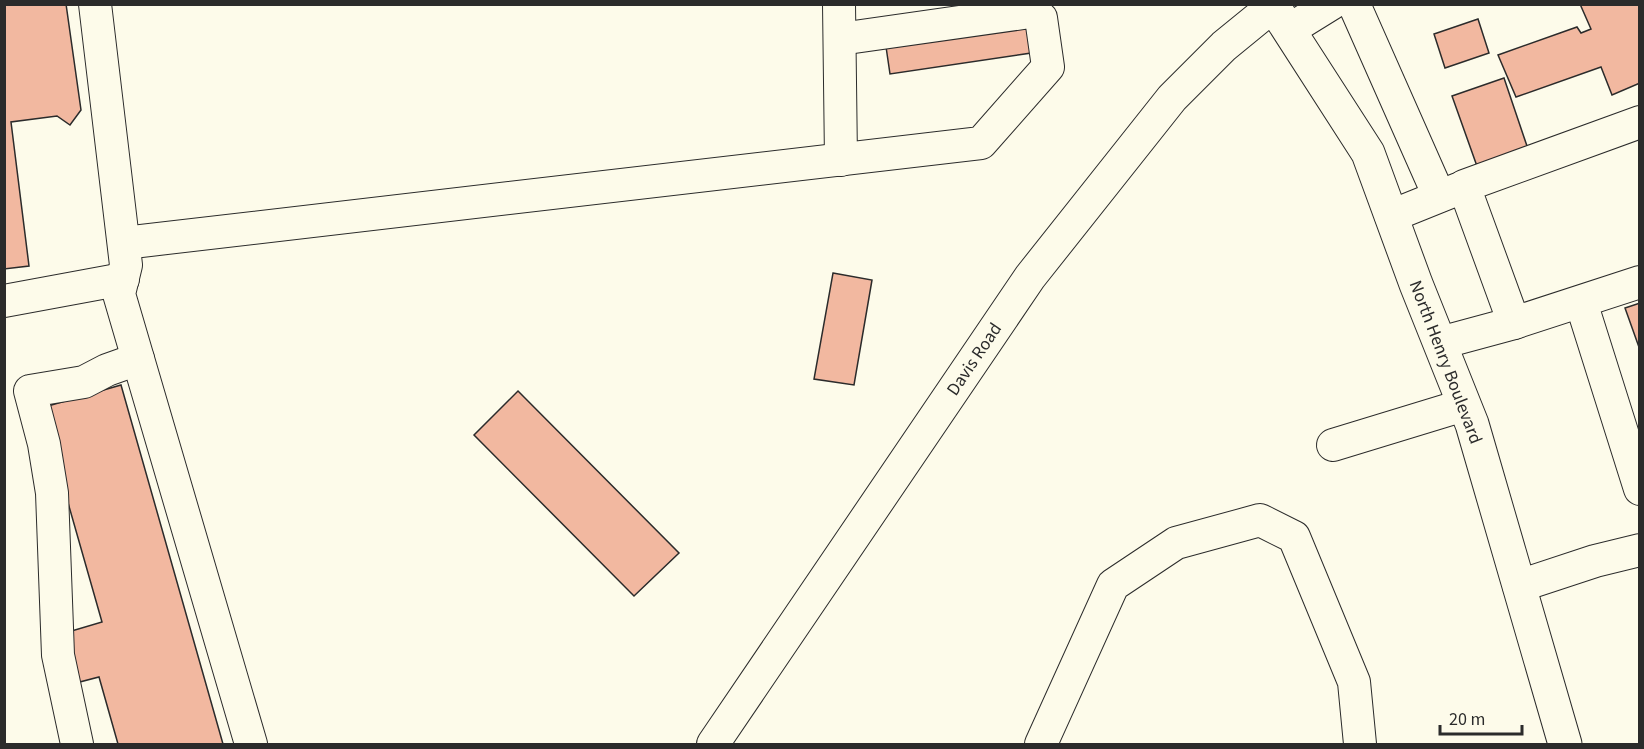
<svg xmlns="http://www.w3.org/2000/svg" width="1644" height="749" font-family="'Source Sans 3',sans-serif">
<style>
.building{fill:#f2b8a0;stroke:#2b2b2b;stroke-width:1.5}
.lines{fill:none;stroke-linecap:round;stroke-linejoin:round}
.minor-casing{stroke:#2b2b2b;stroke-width:34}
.major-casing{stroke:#2b2b2b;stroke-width:35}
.minor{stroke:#fdfbea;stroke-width:32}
.major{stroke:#fdfbea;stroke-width:33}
.labels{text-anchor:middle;stroke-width:4.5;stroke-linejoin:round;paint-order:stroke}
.street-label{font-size:18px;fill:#2b2b2b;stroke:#fdfbea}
</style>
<rect width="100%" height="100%" fill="#fdfbea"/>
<!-- building -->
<g class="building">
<polygon points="4,4 66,4 81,110 70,125 57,116 11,122 29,266 4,269"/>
<polygon points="1580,4 1640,4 1640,83 1612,95 1601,67 1516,97 1498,55 1577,27 1581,33 1591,29"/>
<polygon points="1026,19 1031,53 890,74 885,40"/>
<polygon points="1478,19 1489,53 1445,68 1434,34"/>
<polygon points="1504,78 1529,152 1478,169 1452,96"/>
<polygon points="833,273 872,280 854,385 814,379"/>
<polygon points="1640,303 1640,350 1625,308"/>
<polygon points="121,385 223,744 118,744 99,677 72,684 58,635 102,622 41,408"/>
<polygon points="518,391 679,553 634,596 474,435"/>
</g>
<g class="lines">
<!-- minor casing -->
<g class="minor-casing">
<g id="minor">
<polyline points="95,4 126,265 119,294 251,744"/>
<polyline points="839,4 841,160"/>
<polyline points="1354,4 1439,196"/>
<polyline points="1289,30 1331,4"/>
<polyline points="1640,122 1464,186 1514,323 1640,282"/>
<polyline points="1391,216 1458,189"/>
<polyline points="124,243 981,143 1048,67 1041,18 1030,12 840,39"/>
<polyline points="4,301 123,279"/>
<polyline points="1581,302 1640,489"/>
<polyline points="1440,343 1514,323"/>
<polyline points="1333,445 1464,405"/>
<polyline points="1519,586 1595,561 1640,550"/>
<polyline points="77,744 58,655 52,493 44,444 30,391 84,382 107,370 138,359"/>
<polyline points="713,744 1030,277 1172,98 1224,46 1273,6"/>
<polyline points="1041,744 1113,585 1176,543 1260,520 1294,537 1354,682 1360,744"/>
</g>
</g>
<!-- major casing -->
<g class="major-casing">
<polyline id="major" points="1272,4 1368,153 1416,284 1472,424 1565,744"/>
</g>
<!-- minor -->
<use href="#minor" class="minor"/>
<!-- major -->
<use href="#major" class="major"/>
</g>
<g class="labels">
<!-- street labels -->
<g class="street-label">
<text transform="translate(974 359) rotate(-56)" y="6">Davis Road</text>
<text transform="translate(1446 362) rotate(69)" y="6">North Henry Boulevard</text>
</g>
</g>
<!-- border -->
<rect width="1644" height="749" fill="none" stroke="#2b2b2b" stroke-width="12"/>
<!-- scale -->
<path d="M1440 725v9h82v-9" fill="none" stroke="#2b2b2b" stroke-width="3"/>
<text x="1449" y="725" font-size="18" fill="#2b2b2b" stroke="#fdfbea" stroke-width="4.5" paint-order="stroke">20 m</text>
</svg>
